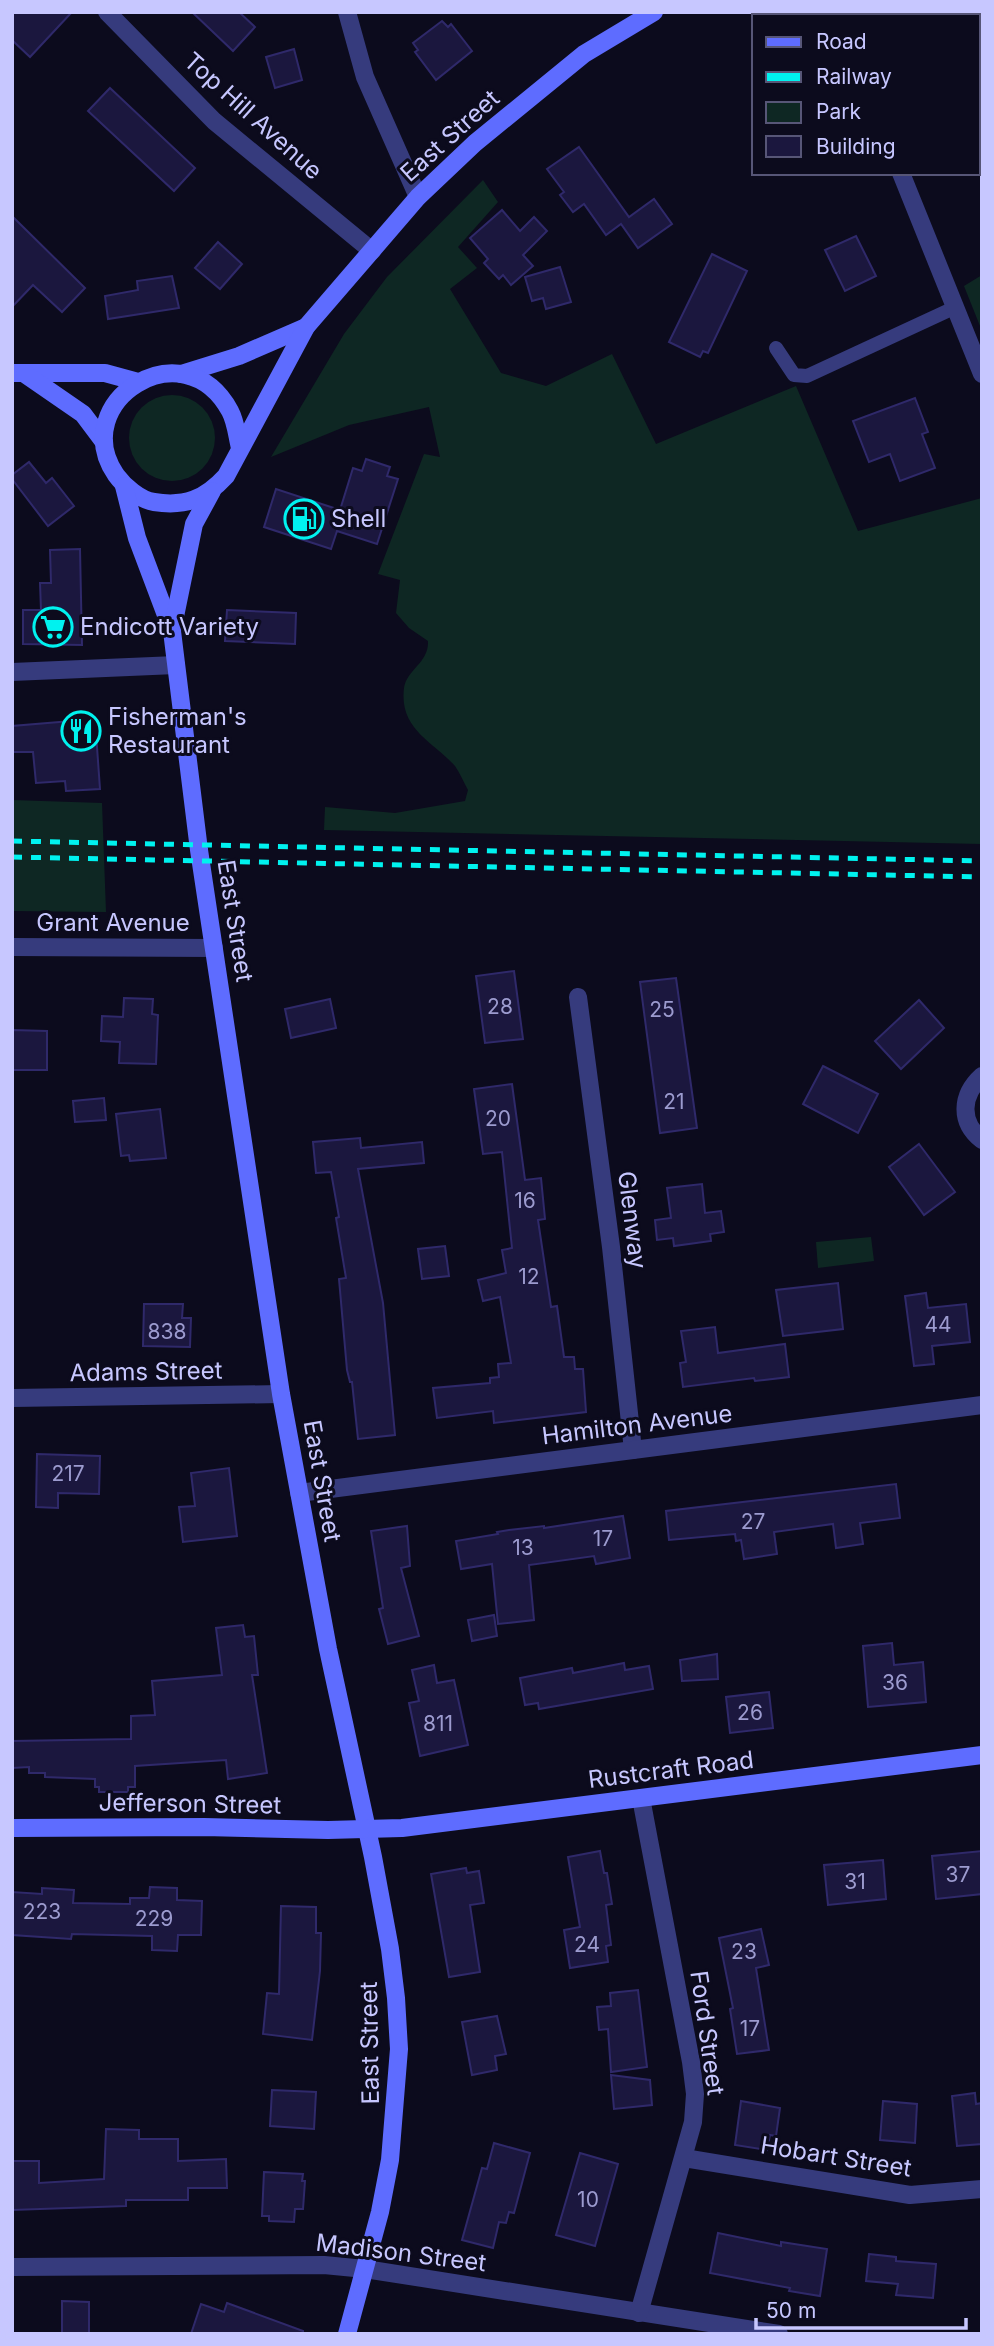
<svg xmlns="http://www.w3.org/2000/svg" width="994" height="2346" font-family="Inter,sans-serif">
<style>
.green{fill:#0e2723}
.building{fill:#1b173e;stroke:#2f296a;stroke-width:2}
.lines{fill:none;stroke-linecap:round;stroke-linejoin:round}
.lane{stroke:#363b7d;stroke-width:14}
.street{stroke:#363b7d;stroke-width:18}
.secondary{stroke:#5e6cff;stroke-width:18}
.rail{stroke:#00f2ef;stroke-width:5;stroke-dasharray:10 9;stroke-linecap:butt}
.labels{text-anchor:middle;stroke-width:6;stroke-linejoin:round;paint-order:stroke}
.number-label{font-size:21px;fill:#9c9bcf}
.street-label{font-size:24px;fill:#c7c7ff;stroke:#0c0b1d}
.poi-label{font-size:24px;fill:#c7c7ff;stroke:#0c0b1d;text-anchor:start}
</style>
<rect width="100%" height="100%" fill="#0c0b1d"/>
<!-- green -->
<g class="green">
<path d="M483 180 498 202 458 247 477 268 450 289 501 373 546 386 612 354 656 444 796 386 858 531 982 498V844L324 830 325 807 395 813 465 801 468 790C464 783 460 773 455 766 433 741 399 730 404 688 407 669 429 663 428 641L409 628 396 613 400 580 378 574 424 454 440 457 429 407 349 425 271 457 344 334 387 277Z"/>
<polygon points="982,275 982,331 964,286"/>
<circle cx="172" cy="438" r="43"/>
<polygon points="12,800 102,803 106,912 12,911"/>
<polygon points="871,1237 874,1261 818,1268 816,1242"/>
</g>
<!-- building -->
<g class="building">
<polygon points="12,12 72,12 30,57 12,40"/>
<polygon points="192,12 239,12 255,27 233,51"/>
<polygon points="442,21 448,27 451,24 472,51 436,80 415,52 418,50 413,43"/>
<polygon points="294,49 302,80 275,88 266,57"/>
<polygon points="110,88 195,168 174,191 88,111"/>
<polygon points="579,147 629,217 654,199 672,224 638,248 621,224 606,235 584,204 573,212 560,195 564,192 547,169"/>
<polygon points="502,210 520,231 534,217 547,231 523,255 533,266 511,285 503,275 499,279 484,263 488,259 470,238"/>
<polygon points="12,216 85,288 62,312 33,285 12,307"/>
<polygon points="856,236 876,276 845,291 825,250"/>
<polygon points="218,242 242,264 220,289 195,268"/>
<polygon points="712,254 747,271 708,353 703,351 700,357 669,342"/>
<polygon points="560,267 571,302 546,309 543,298 532,301 525,277"/>
<polygon points="172,276 179,308 108,319 105,296 138,290 137,281"/>
<polygon points="915,398 928,432 922,434 935,468 900,481 890,454 869,462 853,421"/>
<polygon points="366,459 390,467 387,476 398,479 377,544 337,531 331,549 264,527 276,489 340,510 353,468 362,471"/>
<polygon points="29,462 46,483 52,478 74,506 48,526 12,479 12,475"/>
<polygon points="80,549 82,645 23,644 23,610 41,610 40,583 51,583 50,550"/>
<polygon points="227,610 296,613 295,644 225,641"/>
<polygon points="95,719 100,789 66,791 65,781 36,783 33,752 12,752 12,726"/>
<polygon points="514,971 523,1039 485,1043 476,976"/>
<polygon points="676,978 697,1128 660,1133 640,982"/>
<polygon points="124,998 153,999 152,1014 158,1015 156,1064 119,1063 120,1042 101,1041 102,1016 123,1017"/>
<polygon points="330,999 336,1028 291,1038 285,1009"/>
<polygon points="919,1000 944,1028 901,1069 875,1041"/>
<polygon points="12,1030 47,1031 47,1070 12,1070"/>
<polygon points="823,1066 878,1094 858,1133 803,1104"/>
<polygon points="512,1084 525,1180 541,1178 545,1219 538,1220 551,1307 557,1306 564,1357 574,1357 575,1369 583,1369 586,1412 494,1423 493,1411 437,1418 433,1388 490,1383 490,1378 499,1377 498,1364 511,1363 500,1297 483,1301 478,1280 506,1273 502,1250 512,1248 502,1152 483,1154 474,1089"/>
<polygon points="104,1098 106,1120 75,1122 73,1101"/>
<polygon points="160,1109 166,1158 130,1161 129,1155 121,1156 116,1114"/>
<polygon points="360,1138 361,1148 422,1142 424,1163 358,1169 383,1303 395,1435 358,1439 352,1382 350,1382 347,1370 339,1279 346,1278 336,1218 339,1217 331,1172 316,1173 313,1142"/>
<polygon points="919,1144 955,1192 924,1215 889,1167"/>
<polygon points="702,1184 705,1213 721,1211 724,1232 710,1234 711,1241 674,1246 673,1238 657,1240 655,1220 671,1218 667,1188"/>
<polygon points="445,1246 449,1276 422,1279 418,1249"/>
<polygon points="838,1283 843,1329 783,1336 776,1290"/>
<polygon points="926,1293 928,1308 966,1304 970,1342 932,1346 934,1364 914,1366 905,1296"/>
<polygon points="144,1304 183,1304 182,1318 191,1318 190,1347 143,1346"/>
<polygon points="715,1327 718,1353 785,1344 789,1377 755,1381 754,1378 683,1387 680,1363 686,1362 681,1331"/>
<polygon points="37,1454 100,1456 99,1494 58,1493 58,1508 36,1507"/>
<polygon points="229,1468 237,1536 183,1542 179,1507 195,1506 191,1473"/>
<polygon points="896,1484 900,1518 860,1523 863,1544 836,1548 833,1524 774,1532 777,1554 744,1559 741,1540 736,1541 735,1534 669,1540 666,1511"/>
<polygon points="623,1516 630,1558 596,1564 594,1556 529,1565 534,1620 498,1624 492,1564 461,1569 456,1541 498,1534 497,1532 509,1530 544,1526 544,1528"/>
<polygon points="407,1526 410,1566 401,1568 419,1636 388,1644 379,1609 383,1608 371,1531"/>
<polygon points="494,1615 497,1636 472,1641 468,1620"/>
<polygon points="243,1625 245,1637 254,1636 258,1675 252,1675 267,1773 228,1779 226,1760 135,1766 135,1787 128,1787 128,1792 99,1792 99,1787 95,1787 95,1779 45,1777 45,1773 29,1773 29,1767 12,1768 12,1741 131,1739 131,1716 155,1715 152,1681 222,1675 216,1628"/>
<polygon points="892,1643 894,1665 923,1662 926,1702 868,1707 863,1646"/>
<polygon points="717,1654 718,1679 682,1681 680,1660"/>
<polygon points="624,1663 625,1670 649,1666 653,1689 539,1709 538,1703 525,1705 520,1678 572,1668 573,1673"/>
<polygon points="434,1665 437,1683 454,1680 468,1745 420,1756 409,1703 419,1701 412,1670"/>
<polygon points="769,1692 773,1728 730,1733 726,1697"/>
<polygon points="600,1851 604,1873 607,1873 612,1904 606,1905 611,1945 606,1946 608,1962 570,1968 564,1930 580,1927 568,1857"/>
<polygon points="982,1851 982,1894 936,1899 932,1856"/>
<polygon points="883,1860 886,1899 828,1905 824,1865"/>
<polygon points="466,1868 467,1873 479,1871 484,1903 470,1905 480,1972 449,1977 431,1874"/>
<polygon points="150,1887 177,1888 177,1900 202,1901 201,1935 178,1935 177,1951 152,1950 152,1936 72,1934 71,1939 12,1935 12,1892 42,1894 42,1888 74,1890 73,1903 130,1904 130,1898 149,1898"/>
<polygon points="281,1906 316,1907 316,1933 321,1933 320,1971 312,2040 263,2034 267,1993 279,1994"/>
<polygon points="761,1929 769,1965 756,1968 769,2050 737,2054 730,2009 733,2008 719,1938"/>
<polygon points="638,1990 647,2067 611,2072 608,2029 599,2030 597,2007 611,2006 610,1993"/>
<polygon points="497,2016 506,2054 495,2056 497,2070 472,2075 462,2022"/>
<polygon points="611,2075 650,2080 652,2105 614,2109"/>
<polygon points="272,2090 316,2092 314,2129 270,2126"/>
<polygon points="975,2093 976,2104 982,2103 982,2144 957,2146 952,2096"/>
<polygon points="741,2101 780,2108 776,2136 770,2135 767,2150 735,2145"/>
<polygon points="883,2101 917,2104 915,2143 880,2140"/>
<polygon points="106,2129 139,2130 139,2139 178,2139 178,2161 226,2159 227,2188 188,2188 188,2200 126,2200 126,2206 12,2210 12,2161 39,2161 39,2183 104,2179"/>
<polygon points="494,2143 530,2153 514,2213 509,2212 506,2223 499,2222 493,2248 462,2240 482,2168 487,2169"/>
<polygon points="580,2153 618,2164 595,2246 556,2235"/>
<polygon points="264,2172 303,2174 302,2181 305,2181 303,2209 295,2209 294,2222 269,2221 269,2216 262,2216"/>
<polygon points="718,2233 781,2246 781,2242 827,2249 820,2296 789,2291 790,2288 710,2273"/>
<polygon points="869,2254 896,2257 896,2261 936,2264 933,2298 896,2295 898,2284 866,2281"/>
<polygon points="62,2301 89,2302 89,2334 62,2334"/>
<polygon points="227,2303 303,2331 303,2334 191,2334 201,2304 224,2312"/>
</g>
<g class="lines">
<!-- lane -->
<polyline class="lane" points="776,348 794,375 807,376 956,307"/>
<!-- street -->
<g class="street">
<polyline points="107,12 214,121 372,251"/>
<polyline points="347,12 365,77 418,197"/>
<polyline points="833,12 835,16"/>
<polyline points="901,173 982,374"/>
<polyline points="12,672 176,665"/>
<polyline points="12,947 214,948"/>
<polyline points="578,997 611,1247 633,1450"/>
<path d="M982 1076C961 1095 959 1122 982 1140"/>
<polyline points="12,1398 281,1394"/>
<polyline points="299,1493 982,1405"/>
<polyline points="684,2158 910,2195 982,2189"/>
<polyline points="12,2267 324,2265 365,2269 779,2334"/>
<polyline points="639,2313 693,2122 695,2094 691,2062 641,1798"/>
</g>
<!-- secondary -->
<g class="secondary">
<polyline points="12,373 105,373 138,382"/>
<polyline points="25,374 83,414 104,442"/>
<polyline points="181,374 239,356 306,327"/>
<path d="M240 448C237 436 236 422 230 411 184 326 66 402 116 475 124 486 140 500 154 502 185 507 205 499 226 476L306 327 418 197 475 143 584 54 654 12"/>
<polyline points="124,486 137,538 172,631 199,850 281,1394 328,1649 373,1857 390,1949 396,1998 399,2049 390,2160 380,2212 347,2334"/>
<polyline points="172,631 194,524 212,491"/>
<polyline points="12,1828 204,1827 328,1830 402,1828 982,1755"/>
</g>
<!-- rail -->
<g class="rail">
<polyline points="12,841 982,861"/>
<polyline points="12,857 982,877"/>
</g>
</g>
<!-- icons -->
<defs>
<g id="fuel-ring" transform="scale(2.0125)"><circle r="9.5" fill="#0c0b1d" stroke="#00f2ef" stroke-width="1.5"/><path d="M-5.5-6h7V0h2V4h1.3V-2.5L3-4.5l.8-.8L6-3V5H2.5V1h-1V6h-7ZM-4.2-4.7v3.2H.2V-4.7Z" fill="#00f2ef"/></g>
<g id="supermarket-ring" transform="scale(2.0125)"><circle r="9.5" fill="#0c0b1d" stroke="#00f2ef" stroke-width="1.5"/><path d="M-6-5.5h2.5l.6 2H6L4.5 2H-2.5L-4.4-4H-6ZM-1.5 3.2a1.3 1.3 0 1 0 .1 0ZM3 3.2a1.3 1.3 0 1 0 .1 0Z" fill="#00f2ef"/></g>
<g id="restaurant-ring" transform="scale(2.0125)"><circle r="9.5" fill="#0c0b1d" stroke="#00f2ef" stroke-width="1.5"/><path d="M-5-6h1v4h1v-4h1v4h1v-4h1v5L-1.5 .5V6h-2V.5L-5-1ZM5-6V6H3V1.5H1.5Q1.5-4 5-6Z" fill="#00f2ef"/></g>
</defs>
<g fill-rule="evenodd">
<use href="#fuel-ring" x="304" y="519"/>
<use href="#supermarket-ring" x="53" y="627"/>
<use href="#restaurant-ring" x="81" y="731"/>
</g>
<g class="labels">
<!-- number labels -->
<g class="number-label">
<text x="500" y="1014">28</text>
<text x="662" y="1017">25</text>
<text x="674" y="1109">21</text>
<text x="498" y="1126">20</text>
<text x="525" y="1208">16</text>
<text x="529" y="1284">12</text>
<text x="938" y="1332">44</text>
<text x="167" y="1339">838</text>
<text x="68" y="1481">217</text>
<text x="753" y="1529">27</text>
<text x="603" y="1546">17</text>
<text x="523" y="1555">13</text>
<text x="895" y="1690">36</text>
<text x="750" y="1720">26</text>
<text x="438" y="1731">811</text>
<text x="958" y="1882">37</text>
<text x="855" y="1889">31</text>
<text x="42" y="1919">223</text>
<text x="154" y="1926">229</text>
<text x="587" y="1952">24</text>
<text x="744" y="1959">23</text>
<text x="750" y="2036">17</text>
<text x="588" y="2207">10</text>
</g>
<!-- street labels -->
<g class="street-label">
<text transform="translate(253 116) rotate(42)" y="8">Top Hill Avenue</text>
<text transform="translate(450 136) rotate(-42)" y="8">East Street</text>
<text transform="translate(235 921) rotate(81)" y="8">East Street</text>
<text x="113" y="931">Grant Avenue</text>
<text transform="translate(632 1220) rotate(83)" y="8">Glenway</text>
<text transform="translate(146 1372) rotate(-1)" y="8">Adams Street</text>
<text transform="translate(637 1425) rotate(-7)" y="8">Hamilton Avenue</text>
<text transform="translate(322 1481) rotate(80)" y="8">East Street</text>
<text transform="translate(671 1770) rotate(-7)" y="8">Rustcraft Road</text>
<text transform="translate(190 1804) rotate(1)" y="8">Jefferson Street</text>
<text transform="translate(707 2033) rotate(82)" y="8">Ford Street</text>
<text transform="translate(370 2043) rotate(-91)" y="8">East Street</text>
<text transform="translate(836 2157) rotate(9)" y="8">Hobart Street</text>
<text transform="translate(401 2253) rotate(7)" y="8">Madison Street</text>
</g>
<!-- poi labels -->
<g class="poi-label">
<text x="331" y="527">Shell</text>
<text x="80" y="635">Endicott Variety</text>
<text x="108" y="725">Fisherman's<tspan x="108" dy="28">Restaurant</tspan></text>
</g>
</g>
<!-- border -->
<rect width="994" height="2346" fill="none" stroke="#c7c7ff" stroke-width="28"/>
<!-- legend -->
<rect x="752" y="14" width="228" height="161" fill="#0c0b1d" stroke="#575677" stroke-width="2"/>
<rect x="766" y="37" width="35" height="10" fill="#5e6cff" stroke="#575677" stroke-width="2"/>
<text x="816" y="49" font-size="21" fill="#c7c7ff">Road</text>
<rect x="766" y="72" width="35" height="10" fill="#00f2ef" stroke="#575677" stroke-width="2"/>
<text x="816" y="84" font-size="21" fill="#c7c7ff">Railway</text>
<rect x="766" y="102" width="35" height="21" fill="#0e2723" stroke="#575677" stroke-width="2"/>
<text x="816" y="119" font-size="21" fill="#c7c7ff">Park</text>
<rect x="766" y="136" width="35" height="21" fill="#1b173e" stroke="#575677" stroke-width="2"/>
<text x="816" y="154" font-size="21" fill="#c7c7ff">Building</text>
<!-- scale -->
<path d="M756 2318v10h210v-10" fill="none" stroke="#c7c7ff" stroke-width="3.5"/>
<text x="766" y="2318" font-size="21" fill="#c7c7ff" stroke="#0c0b1d" stroke-width="5" paint-order="stroke">50 m</text>
</svg>
